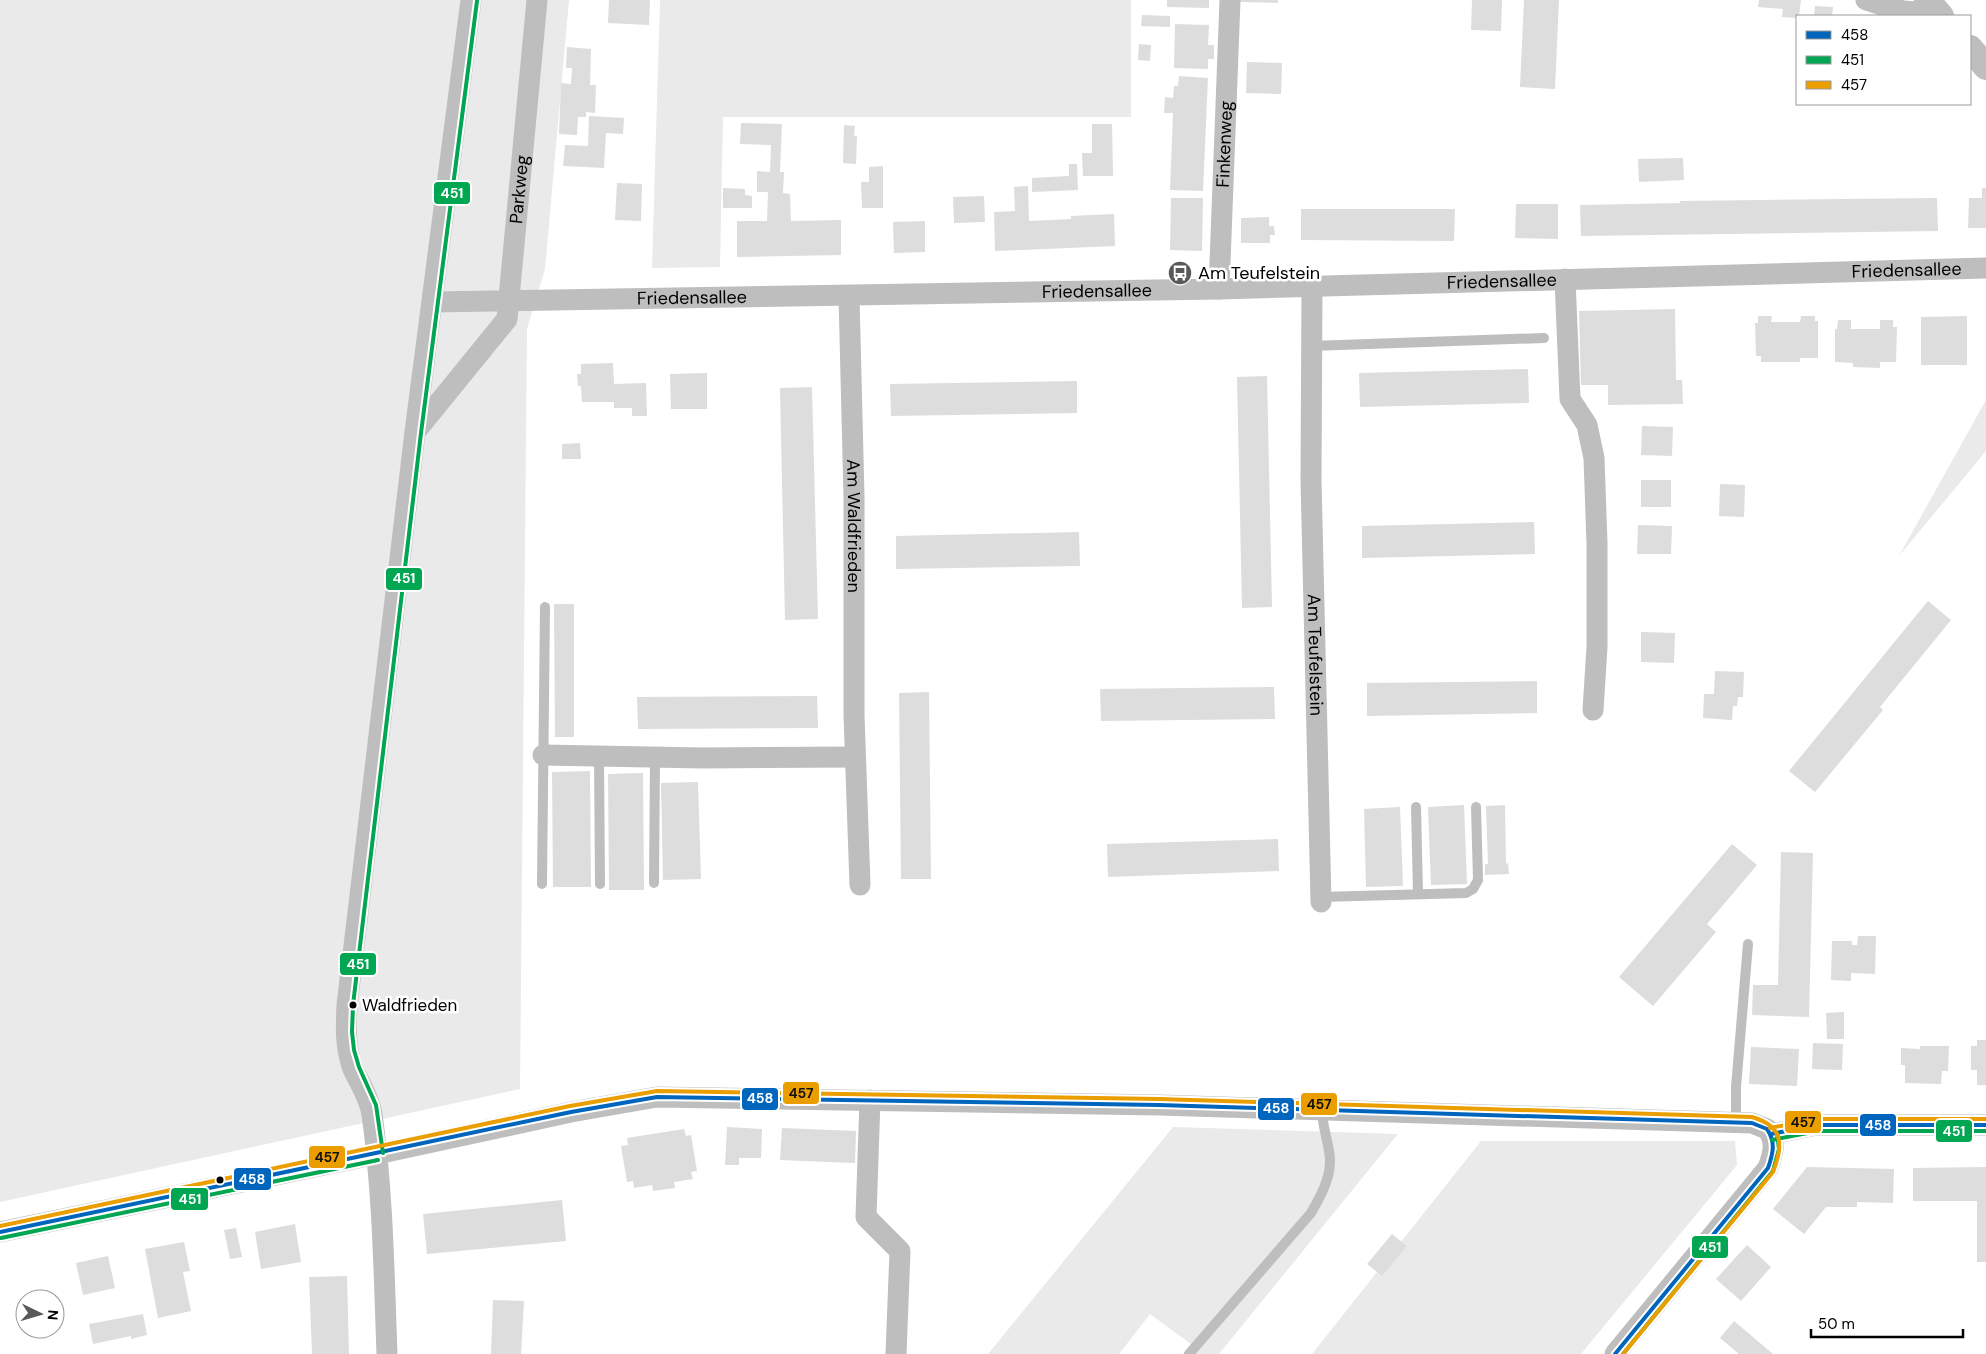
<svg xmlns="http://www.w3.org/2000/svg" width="1986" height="1354" font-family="'DM Sans',sans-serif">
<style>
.green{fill:#eaeaea}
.building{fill:#ddd}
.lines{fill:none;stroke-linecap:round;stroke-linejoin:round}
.service{stroke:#bebebe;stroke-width:10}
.minor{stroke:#bebebe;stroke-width:21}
.tertiary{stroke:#bebebe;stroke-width:26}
.bus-1-casing{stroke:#fff;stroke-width:8}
.bus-2-casing{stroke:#fff;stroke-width:8}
.bus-3-casing{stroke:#fff;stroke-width:8}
.bus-1{stroke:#0065bd;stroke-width:4}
.bus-2{stroke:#00a651;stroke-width:4}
.bus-3{stroke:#eb9e00;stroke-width:4}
.bus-dot{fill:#000;stroke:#fff;stroke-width:2}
.labels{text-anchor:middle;stroke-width:5;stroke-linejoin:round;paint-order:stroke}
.bus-label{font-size:17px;fill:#000;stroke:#fff;text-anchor:start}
.street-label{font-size:18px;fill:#000;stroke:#fff}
.poi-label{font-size:18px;fill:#000;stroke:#fff;text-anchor:start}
.line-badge{stroke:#fff;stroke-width:2}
.badge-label{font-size:14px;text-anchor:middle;font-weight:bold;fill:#fff}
.pale-badge-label{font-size:14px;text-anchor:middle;font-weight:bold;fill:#111}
</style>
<rect width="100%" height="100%" fill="#fff"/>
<!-- green -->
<g class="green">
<polygon points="0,0 569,0 545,269 527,329 520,1089 0,1202"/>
<polygon points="660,0 1131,0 1131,117 723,117 720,267 652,268"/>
<polygon points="1986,400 1986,451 1899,556"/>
<polygon points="1173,1127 1398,1134 1219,1354 1183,1354 1191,1344 1150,1314 1119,1354 988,1354"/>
<polygon points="1481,1141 1735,1141 1737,1165 1581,1354 1312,1354"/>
</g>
<!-- building -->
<g class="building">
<polygon points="609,0 650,0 649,25 608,23"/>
<polygon points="1167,0 1209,0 1209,8 1167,7"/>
<polygon points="1240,0 1278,0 1278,3 1240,2"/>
<polygon points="1472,0 1502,0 1501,31 1471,30"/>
<polygon points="1524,0 1559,0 1555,89 1520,87"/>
<polygon points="1759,0 1801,0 1799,16 1797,18 1782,17 1783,9 1758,7"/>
<polygon points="1815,6 1833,7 1832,16 1814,16"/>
<polygon points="1142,15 1170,16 1170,27 1141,26"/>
<polygon points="1175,24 1209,25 1208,45 1214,45 1214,59 1208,59 1208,69 1174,68"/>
<polygon points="1139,44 1151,45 1150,61 1138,60"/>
<polygon points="567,47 591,49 590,85 596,85 595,113 586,112 586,117 578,117 577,135 559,134 561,83 571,84 572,68 566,68"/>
<polygon points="1247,62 1282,63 1281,94 1246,93"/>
<polygon points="1179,76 1208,78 1203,191 1170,190 1173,113 1164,113 1165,97 1173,98 1174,86 1178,86"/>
<polygon points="589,116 624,118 623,134 606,133 604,168 563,166 565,145 588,146"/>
<polygon points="741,123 782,124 780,172 784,172 783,193 790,194 791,221 841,220 841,255 737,257 737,221 767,221 768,192 757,192 757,171 770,172 771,145 740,144"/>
<polygon points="1092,124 1112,124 1113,176 1083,176 1082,153 1092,153"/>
<polygon points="844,125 855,126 854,136 857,136 856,164 843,163"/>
<polygon points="1683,158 1684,180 1639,182 1638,159"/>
<polygon points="1069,164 1077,164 1078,190 1032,192 1032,178 1069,176"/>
<polygon points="883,166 883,208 862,208 861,182 869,182 869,167"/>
<polygon points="617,183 642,184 641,221 615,220"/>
<polygon points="1028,186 1029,221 1071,219 1071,216 1114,214 1115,246 995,251 994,212 1015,211 1014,187"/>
<polygon points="723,188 745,189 745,195 752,196 752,208 723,208"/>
<polygon points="1982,188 1986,188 1986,228 1968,228 1969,198 1982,198"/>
<polygon points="984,196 985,222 954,223 953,197"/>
<polygon points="1171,198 1203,198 1202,251 1170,250"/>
<polygon points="1937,198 1938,231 1581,236 1580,205 1680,203 1680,201"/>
<polygon points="1516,204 1558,204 1558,239 1515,238"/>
<polygon points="1301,209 1455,209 1454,241 1301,240"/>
<polygon points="1269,217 1269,226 1274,226 1275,235 1270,235 1270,243 1241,243 1241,218"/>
<polygon points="925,221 925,252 894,253 893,222"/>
<polygon points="1675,309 1676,380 1682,380 1683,404 1608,405 1608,385 1581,385 1579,311"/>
<polygon points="1758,316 1772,316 1771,322 1800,322 1801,316 1815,316 1815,321 1818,321 1818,358 1800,358 1800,362 1761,362 1761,356 1756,356 1755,323 1758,323"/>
<polygon points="1967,316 1967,365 1921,365 1921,317"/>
<polygon points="1838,320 1851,320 1851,329 1880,329 1880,320 1893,320 1893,327 1897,327 1896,362 1880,362 1880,368 1853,367 1853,363 1835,362 1835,329 1837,329"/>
<polygon points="613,363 614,384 646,383 647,416 632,416 632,408 614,408 614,402 582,402 581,386 578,386 577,374 581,374 581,364"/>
<polygon points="1528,369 1529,403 1360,407 1359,373"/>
<polygon points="707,373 707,409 671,409 670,374"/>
<polygon points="1267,376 1272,607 1242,608 1237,377"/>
<polygon points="1077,381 1077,413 891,416 890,384"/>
<polygon points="812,387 818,619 785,620 780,388"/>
<polygon points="1642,426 1673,427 1672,456 1641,455"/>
<polygon points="580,443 581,459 562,459 562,444"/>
<rect x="1641" y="480" width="30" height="27"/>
<polygon points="1720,484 1745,485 1744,517 1719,516"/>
<polygon points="1534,522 1535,554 1362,558 1362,526"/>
<polygon points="1638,525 1672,526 1671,554 1637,554"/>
<polygon points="1079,532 1080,566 896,569 896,536"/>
<polygon points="1928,601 1951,620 1880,707 1883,710 1815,792 1789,771"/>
<polygon points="554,604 574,604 574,737 555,737"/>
<polygon points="1641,632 1675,633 1674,663 1641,662"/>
<polygon points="1715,671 1744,672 1743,697 1738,697 1737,706 1733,706 1732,720 1703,718 1704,694 1714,694"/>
<polygon points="1537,681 1537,713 1367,716 1367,683"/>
<polygon points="1274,687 1275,719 1101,721 1100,689"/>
<polygon points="929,692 931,879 901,879 899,693"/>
<polygon points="817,696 818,728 638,729 637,697"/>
<polygon points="590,771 591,887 553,887 552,772"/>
<polygon points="643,773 644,890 609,890 608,774"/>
<polygon points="698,782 701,879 663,880 661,783"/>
<polygon points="1464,805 1467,884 1431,885 1428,807"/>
<polygon points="1505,805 1506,864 1508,863 1509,874 1485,875 1485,864 1488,864 1486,806"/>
<polygon points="1400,807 1403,886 1366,887 1364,809"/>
<polygon points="1278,839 1279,871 1108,877 1107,844"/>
<polygon points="1732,844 1757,865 1707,924 1716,932 1653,1006 1619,977"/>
<polygon points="1781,852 1813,853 1809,1017 1752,1015 1753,985 1778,985"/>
<polygon points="1858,936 1876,936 1875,974 1851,973 1851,981 1831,980 1832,941 1852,941 1852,945 1857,945"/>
<polygon points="1844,1012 1844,1039 1827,1039 1826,1013"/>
<polygon points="1977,1040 1986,1040 1986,1085 1977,1085 1977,1070 1971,1070 1971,1046 1977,1046"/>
<polygon points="1813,1043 1843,1044 1842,1070 1812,1069"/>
<polygon points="1920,1046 1949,1046 1948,1071 1942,1071 1941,1084 1905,1083 1905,1065 1901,1065 1901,1048 1920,1049"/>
<polygon points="1751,1047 1799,1049 1797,1086 1749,1084"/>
<polygon points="727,1127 762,1129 761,1158 739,1158 739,1165 725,1165"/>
<polygon points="782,1128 856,1131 855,1163 780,1160"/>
<polygon points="684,1129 686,1136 691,1135 697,1171 691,1172 693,1179 674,1182 675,1188 653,1191 652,1185 634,1188 633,1181 627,1182 621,1146 628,1145 627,1138"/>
<polygon points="1807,1167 1894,1169 1893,1203 1857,1202 1857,1207 1826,1207 1804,1234 1773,1209"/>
<polygon points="1986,1167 1986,1262 1977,1262 1977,1201 1913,1201 1913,1168"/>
<polygon points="562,1200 566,1241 427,1254 423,1214"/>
<polygon points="295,1224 301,1262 261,1269 255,1232"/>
<polygon points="236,1228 242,1257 230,1259 224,1230"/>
<polygon points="1392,1234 1407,1246 1382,1276 1367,1264"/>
<polygon points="184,1242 190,1271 183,1272 191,1311 158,1318 145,1249"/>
<polygon points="1747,1245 1771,1267 1741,1301 1716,1279"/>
<polygon points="108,1256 115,1288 83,1295 76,1263"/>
<polygon points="347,1276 349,1354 312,1354 309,1277"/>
<polygon points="493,1300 524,1301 521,1354 491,1354"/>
<polygon points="143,1314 147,1335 131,1339 131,1336 93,1344 89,1324"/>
<polygon points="1734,1321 1773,1354 1739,1354 1720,1338"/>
</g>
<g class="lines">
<!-- service -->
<g class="service">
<polyline points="1311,346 1544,338"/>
<polyline points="599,756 600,884"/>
<polyline points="1416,807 1418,894"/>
<polyline points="654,883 655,757"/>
<polyline points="542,884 545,607"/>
<polyline points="1321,897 1466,893 1473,889 1478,880 1476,807"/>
<polyline points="1736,1123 1736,1087 1748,944"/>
<path d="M1189 1354 1311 1213C1320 1197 1330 1180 1330 1161 1330 1146 1322 1127 1322 1110"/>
</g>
<!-- minor -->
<g class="minor">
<path d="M1866 0C1893 8 1906 16 1935 9"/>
<polyline points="1565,279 1570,399 1587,425 1594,458 1597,543 1597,647 1593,710"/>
<path id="s1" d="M1312 287 1311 480 1321 902"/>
<path id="s2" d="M1219 289 1230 0"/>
<path id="s3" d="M849 296 854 497V715L860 885"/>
<path id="s4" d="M432 302 1219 289 1986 268"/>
<path id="s5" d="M415 432 507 319 537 0"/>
<polyline points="543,755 703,758 855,757"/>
<polyline points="870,1100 866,1217 900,1251 896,1354"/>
<polyline points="1771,1134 1817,1125 1986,1125"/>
<path d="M0 1232 377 1154 571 1112 657 1097 1159 1105 1752 1123 1767 1129C1777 1141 1773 1154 1768 1168L1615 1354"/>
<path d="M387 1354C384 1274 383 1194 372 1114 369 1097 360 1084 353 1069 345 1048 346 1026 347 1005L415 432 471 0"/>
</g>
<!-- tertiary -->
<g class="tertiary">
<polyline points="1927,0 1941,16"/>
<polyline points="1970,48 1986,67"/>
</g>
<!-- bus-1 casing -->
<g class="bus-1-casing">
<g id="bus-1">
<polyline points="1771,1134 1817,1125 1986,1125"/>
<path d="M0 1232 571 1112 657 1097 1159 1105 1752 1123 1767 1129C1776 1142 1773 1154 1768 1168L1615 1354"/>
</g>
</g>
<!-- bus-2 casing -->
<g class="bus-2-casing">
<g id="bus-2">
<polyline points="1772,1140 1818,1131 1986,1131"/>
<polyline points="383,1153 376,1105 359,1067 354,1050 352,1032 353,1005 421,433 477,1"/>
<polyline points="1,1238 378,1160"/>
<polyline points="1623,1354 1773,1171 1779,1149 1777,1133"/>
</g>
</g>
<!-- bus-3 casing -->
<g class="bus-3-casing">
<g id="bus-3">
<polyline points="1770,1128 1817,1119 1986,1119"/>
<path d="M0 1226 570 1106 657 1091 1159 1099 1752 1117C1783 1126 1784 1144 1773 1172L1623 1354"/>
</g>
</g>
<!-- bus-1 -->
<use href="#bus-1" class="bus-1"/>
<!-- bus-2 -->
<use href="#bus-2" class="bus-2"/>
<!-- bus-3 -->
<use href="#bus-3" class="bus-3"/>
</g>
<!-- icons -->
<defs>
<g id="bus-disc" transform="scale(1.25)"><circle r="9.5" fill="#595959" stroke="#fff"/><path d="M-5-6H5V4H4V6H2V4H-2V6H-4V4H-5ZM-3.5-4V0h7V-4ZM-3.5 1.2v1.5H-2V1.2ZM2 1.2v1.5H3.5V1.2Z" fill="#fff"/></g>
</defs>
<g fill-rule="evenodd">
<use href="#bus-disc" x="1180" y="273"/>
</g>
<!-- markers -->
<g class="bus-dot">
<circle cx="353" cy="1005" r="4.5"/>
<circle cx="220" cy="1180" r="4.5"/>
</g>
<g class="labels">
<!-- bus labels -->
<g class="bus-label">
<text x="362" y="1011">Waldfrieden</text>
</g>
<!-- street labels -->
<g class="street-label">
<text dy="6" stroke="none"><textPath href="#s2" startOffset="145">Finkenweg</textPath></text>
<text dy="6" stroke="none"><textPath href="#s5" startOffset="276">Parkweg</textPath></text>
<text dy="6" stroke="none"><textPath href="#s4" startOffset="1475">Friedensallee</textPath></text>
<text dy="6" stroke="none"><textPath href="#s4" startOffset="1070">Friedensallee</textPath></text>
<text dy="6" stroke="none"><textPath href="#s4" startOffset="665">Friedensallee</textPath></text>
<text dy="6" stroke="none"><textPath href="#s4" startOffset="260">Friedensallee</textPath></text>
<text dy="6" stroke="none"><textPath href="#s3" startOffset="230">Am Waldfrieden</textPath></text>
<text dy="6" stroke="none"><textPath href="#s1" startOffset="368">Am Teufelstein</textPath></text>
</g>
<!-- poi labels -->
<g class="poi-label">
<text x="1198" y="279">Am Teufelstein</text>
</g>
</g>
<g class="line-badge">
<rect x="433" y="181" width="38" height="24" rx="5" fill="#00a651"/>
<rect x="385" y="567" width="38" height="24" rx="5" fill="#00a651"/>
<rect x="339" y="952" width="38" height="24" rx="5" fill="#00a651"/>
<rect x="782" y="1081" width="38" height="24" rx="5" fill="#eb9e00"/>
<rect x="741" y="1087" width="38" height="24" rx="5" fill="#0065bd"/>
<rect x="1300" y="1092" width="38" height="24" rx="5" fill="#eb9e00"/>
<rect x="1257" y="1097" width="38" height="24" rx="5" fill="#0065bd"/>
<rect x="1784" y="1110" width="38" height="24" rx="5" fill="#eb9e00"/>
<rect x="1859" y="1113" width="38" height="24" rx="5" fill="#0065bd"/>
<rect x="1935" y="1119" width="38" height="24" rx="5" fill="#00a651"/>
<rect x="308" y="1145" width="38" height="24" rx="5" fill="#eb9e00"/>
<rect x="233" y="1167" width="39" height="24" rx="5" fill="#0065bd"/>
<rect x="170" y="1187" width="39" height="24" rx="5" fill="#00a651"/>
<rect x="1691" y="1235" width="38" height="24" rx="5" fill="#00a651"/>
</g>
<g class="badge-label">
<text x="452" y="198">451</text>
<text x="404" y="583">451</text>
<text x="358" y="969">451</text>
<text x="760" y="1103">458</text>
<text x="1276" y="1113">458</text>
<text x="1878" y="1130">458</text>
<text x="1954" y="1136">451</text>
<text x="252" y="1184">458</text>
<text x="190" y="1204">451</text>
<text x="1710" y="1252">451</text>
</g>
<g class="pale-badge-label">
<text x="801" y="1098">457</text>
<text x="1319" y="1109">457</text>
<text x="1803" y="1127">457</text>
<text x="327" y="1162">457</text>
</g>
<!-- legend -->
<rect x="1796" y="15" width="175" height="90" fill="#ffffff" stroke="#999999"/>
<rect x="1806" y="31" width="25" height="8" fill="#0065bd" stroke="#999999"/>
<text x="1841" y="40" font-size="15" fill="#000000">458</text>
<rect x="1806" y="56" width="25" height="8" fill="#00a651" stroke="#999999"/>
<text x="1841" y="65" font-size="15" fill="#000000">451</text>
<rect x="1806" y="81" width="25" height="8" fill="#eb9e00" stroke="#999999"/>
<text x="1841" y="90" font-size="15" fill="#000000">457</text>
<!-- north arrow -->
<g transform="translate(40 1314) rotate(95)"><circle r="24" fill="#ffffff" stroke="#999999"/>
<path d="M0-4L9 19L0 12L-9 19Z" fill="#595959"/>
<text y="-8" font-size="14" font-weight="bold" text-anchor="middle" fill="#000000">N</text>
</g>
<!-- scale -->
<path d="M1811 1329v8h152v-8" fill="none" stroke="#000000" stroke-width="2.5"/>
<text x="1818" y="1329" font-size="15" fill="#000000" stroke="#ffffff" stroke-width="4" paint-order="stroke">50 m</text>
</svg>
